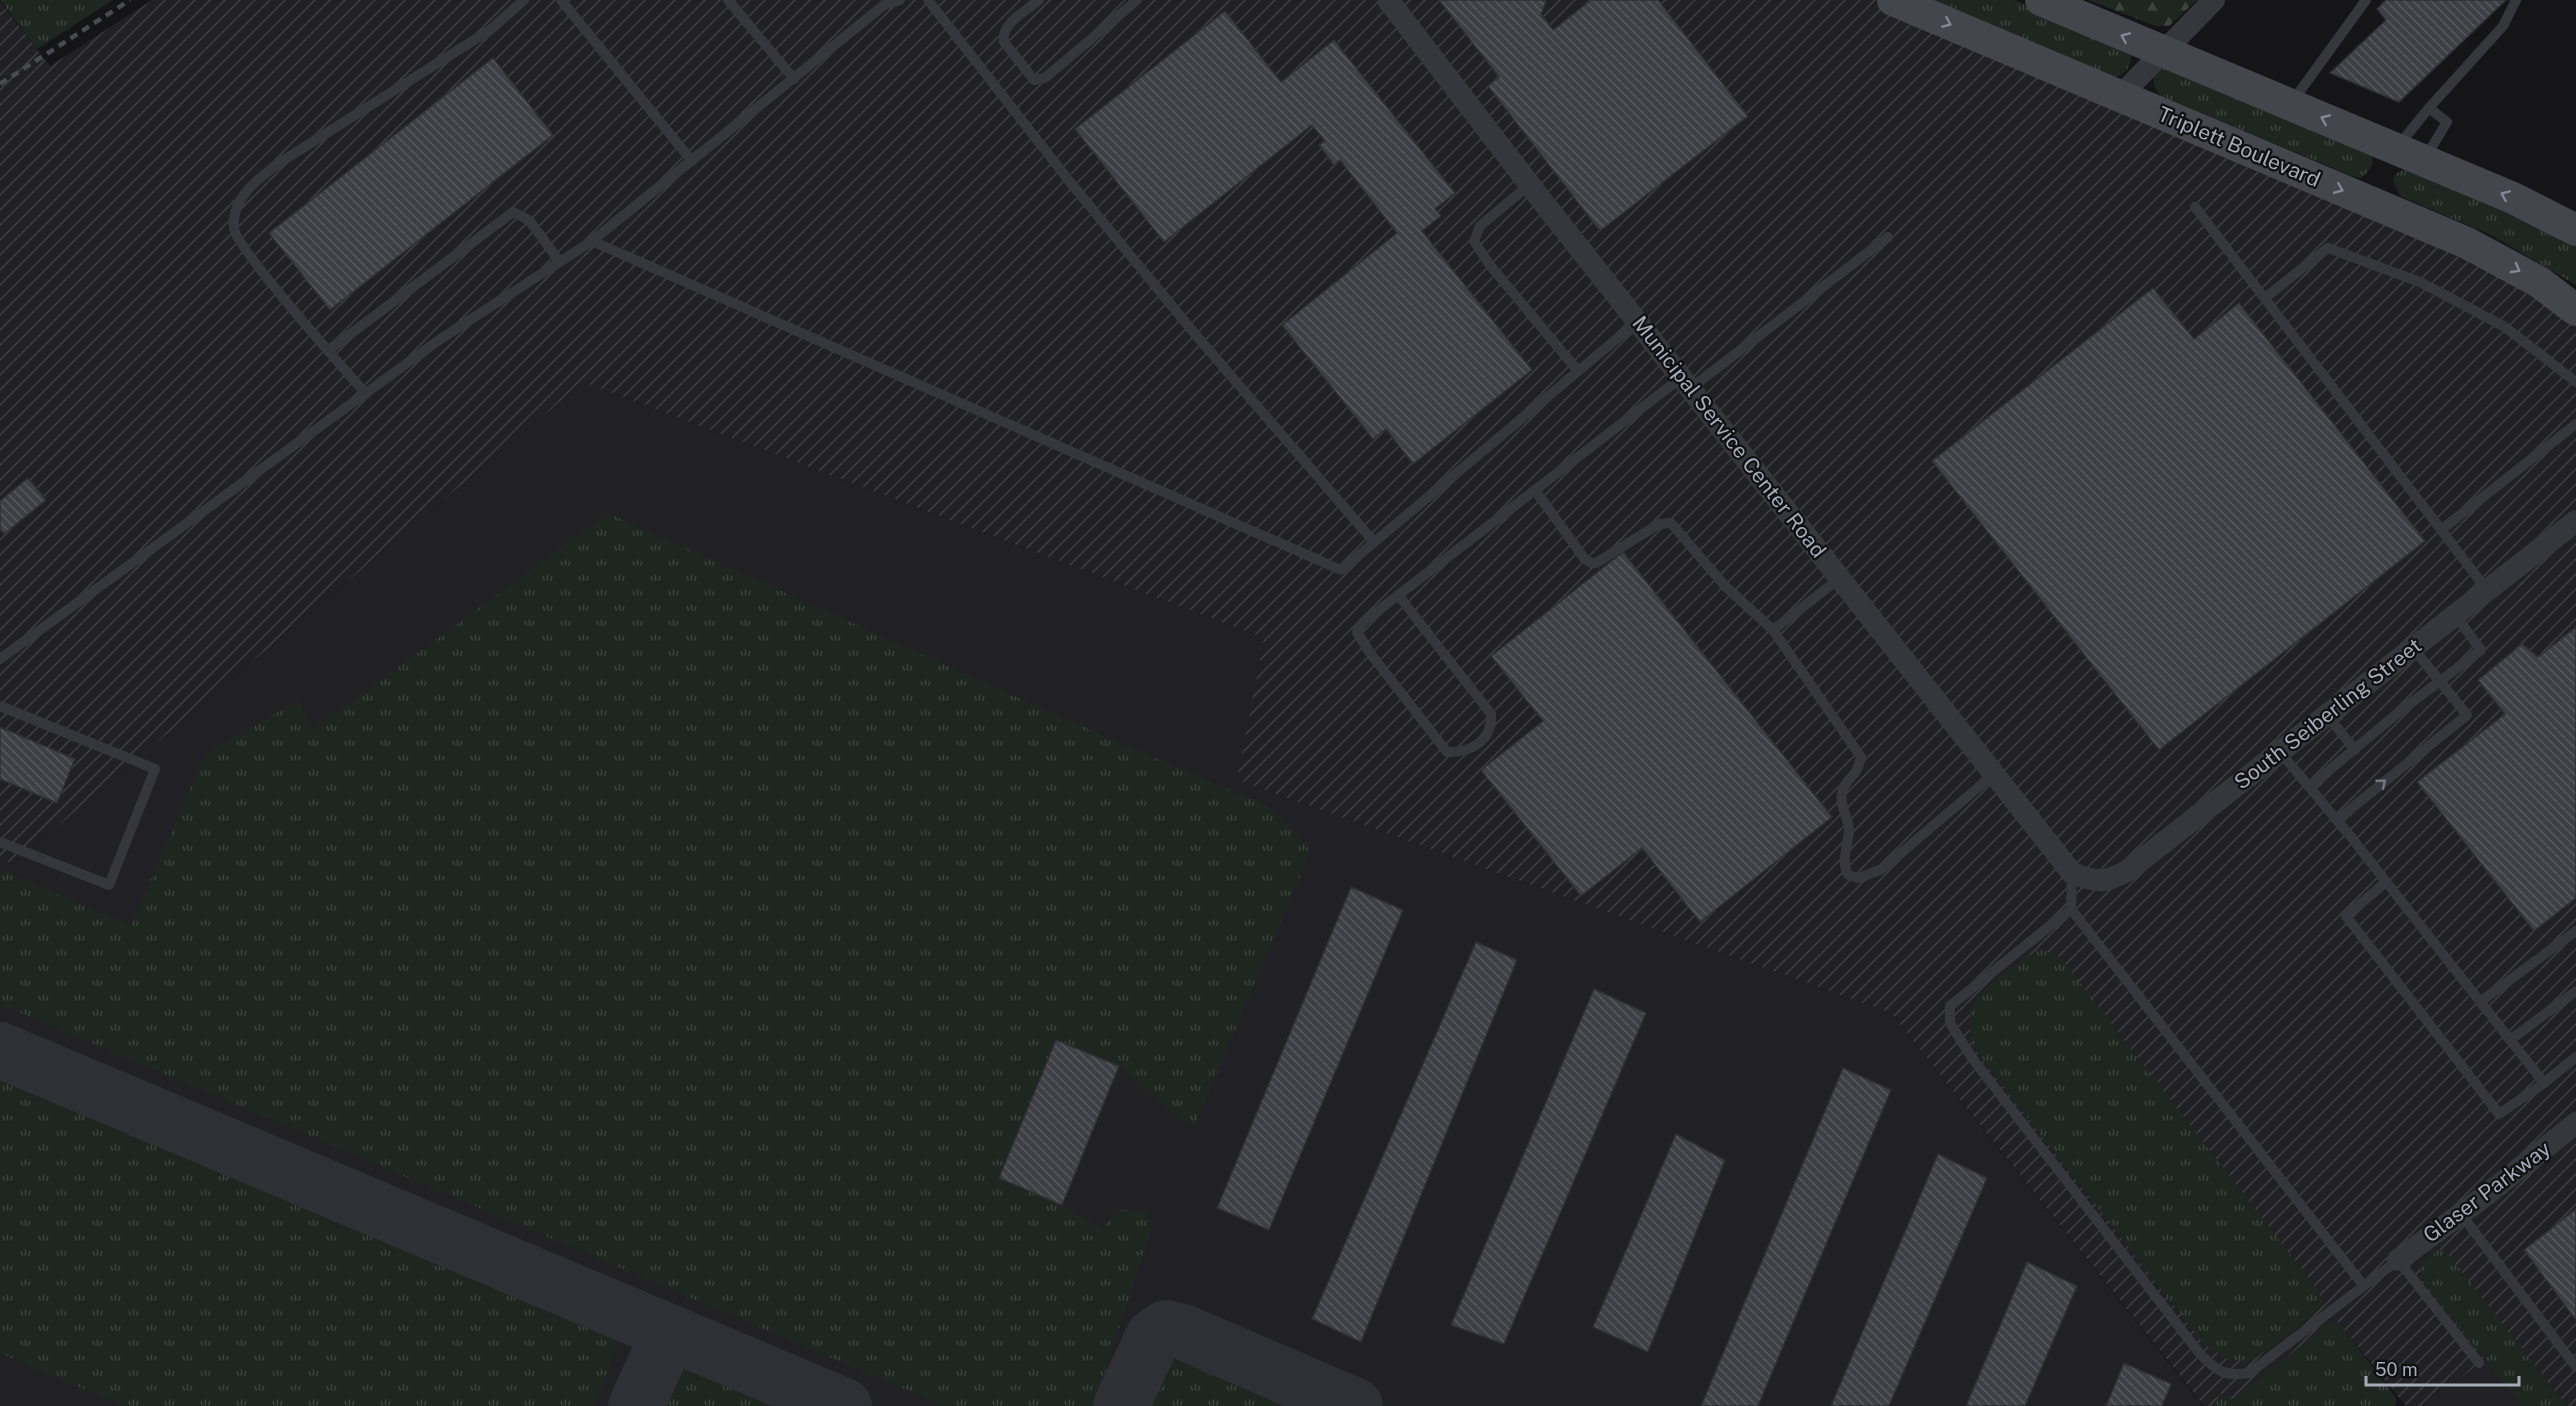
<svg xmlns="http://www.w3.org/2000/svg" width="2576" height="1406" font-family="'Public Sans',sans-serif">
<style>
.built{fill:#212125}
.industrial{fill:url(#industrial-furrows)}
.grass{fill:url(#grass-tufts)}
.forest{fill:url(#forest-firs)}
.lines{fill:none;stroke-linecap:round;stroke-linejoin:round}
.taxiway{stroke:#2f3035;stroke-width:56}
.building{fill:url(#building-back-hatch);stroke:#2f2f34;stroke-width:1.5}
.service{stroke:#36373d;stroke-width:10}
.minor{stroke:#36373d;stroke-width:22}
.secondary{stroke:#44464d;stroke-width:32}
.rail{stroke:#494b52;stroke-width:4.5;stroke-dasharray:8 6;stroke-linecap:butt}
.oneway{stroke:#848893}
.oneway2{stroke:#747781}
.labels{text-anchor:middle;stroke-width:4.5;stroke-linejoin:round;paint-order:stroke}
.street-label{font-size:21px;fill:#a6abb9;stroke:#101013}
</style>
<defs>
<pattern id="industrial-furrows" width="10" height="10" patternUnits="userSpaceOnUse" patternTransform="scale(1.5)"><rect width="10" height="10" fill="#212125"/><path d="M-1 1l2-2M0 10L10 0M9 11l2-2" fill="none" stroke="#3e3f43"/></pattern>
<pattern id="grass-tufts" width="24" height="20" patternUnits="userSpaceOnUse" patternTransform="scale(1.5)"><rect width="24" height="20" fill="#1d261f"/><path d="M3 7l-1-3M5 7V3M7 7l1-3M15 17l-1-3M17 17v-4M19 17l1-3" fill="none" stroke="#3b433d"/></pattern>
<pattern id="forest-firs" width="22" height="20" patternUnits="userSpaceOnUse" patternTransform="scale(1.5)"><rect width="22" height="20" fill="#1d261f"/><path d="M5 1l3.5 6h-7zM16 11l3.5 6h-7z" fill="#3b433d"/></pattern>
<pattern id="building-back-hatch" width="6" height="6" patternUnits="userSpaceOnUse" patternTransform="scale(1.5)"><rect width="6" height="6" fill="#3f4045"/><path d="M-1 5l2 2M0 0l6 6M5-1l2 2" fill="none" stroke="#58595e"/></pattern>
</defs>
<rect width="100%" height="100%" fill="#151518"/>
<!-- built -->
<g class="built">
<polygon points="583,382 1264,638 1238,780 1891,1013 2203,1406 0,1406 0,859 13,864"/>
<polygon points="2512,1335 2566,1406 2428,1406"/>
</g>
<!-- industrial -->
<polygon class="industrial" points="152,0 1893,0 2213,136 2576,310 2576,1406 2566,1406 2512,1335 2428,1406 2406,1406 2344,1330 2244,1406 2204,1406 1891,1013 1237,780 1264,638 583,382 13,864 0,859 0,2 50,66"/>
<!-- grass -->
<g class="grass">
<polygon points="0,0 113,0 37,49"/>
<path d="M1933 0H2014L2123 45 2131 56C2131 68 2126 73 2115 78Z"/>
<path d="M2167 66 2369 150C2376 162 2372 169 2361 178L2352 176 2161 96C2150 85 2152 72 2167 66Z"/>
<polygon points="2410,166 2576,245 2576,285 2491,235 2400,196 2393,181 2394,175"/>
<path d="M608 513 1097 733 1272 808 1311 851 1194 1127 1163 1105 1119 1066 1057 1040 999 1178 1062 1205 1103 1230C1116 1204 1119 1209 1145 1213L1154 1223 1094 1406H945L0 1004V869L131 926 206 753 299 700 311 731Z"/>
<path d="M2041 949 2060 957 2317 1289 2324 1303 2290 1334 2251 1361 2228 1360 2204 1344 1974 1049C1971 1035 1967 1021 1972 1007 1981 985 2020 960 2041 949Z"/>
<path d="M0 1053 598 1308C631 1339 607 1372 593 1406H123L0 1353Z"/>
<polygon points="2438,1250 2445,1250 2566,1406 2522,1406 2485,1359 2496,1349 2484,1358 2420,1277 2422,1263"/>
<polygon points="2338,1322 2397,1399 2395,1406 2214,1406 2220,1393 2226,1398 2233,1399 2326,1326"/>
<polygon points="1178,1348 1209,1354 1331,1406 1134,1406 1153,1360"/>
<path d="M705 1356 719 1359 830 1406H650C663 1376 668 1358 705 1356Z"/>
</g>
<!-- forest -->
<polygon class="forest" points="2088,0 2197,0 2169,26 2156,26"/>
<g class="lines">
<!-- taxiway -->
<g class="taxiway">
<polyline points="0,1050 844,1406"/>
<polyline points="636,1406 670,1332"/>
<polyline points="1121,1406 1153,1337 1166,1328 1183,1332 1355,1406"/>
</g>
</g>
<!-- building -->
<g class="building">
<polygon points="1439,0 1541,0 1546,2 1541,14 1553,30 1591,0 1658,0 1748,116 1600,231 1488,86 1499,77"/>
<polygon points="2386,0 2506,0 2399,102 2330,73 2386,20 2377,9"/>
<polygon points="1225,11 1281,82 1334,40 1455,193 1435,209 1441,216 1422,231 1532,370 1413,464 1386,429 1373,439 1282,325 1397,233 1340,160 1334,165 1319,145 1325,141 1312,125 1164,242 1075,129"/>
<polygon points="493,58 553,135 330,310 269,233"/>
<polygon points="2153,288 2194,339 2239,303 2425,541 2159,750 1932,461"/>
<polygon points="28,478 46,500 4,534 0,529 0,501"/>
<polygon points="1623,552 1832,817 1700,922 1642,848 1581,896 1481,770 1543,721 1491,656"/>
<polygon points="2576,627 2576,898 2534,931 2417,782 2505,714 2478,680 2522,644 2538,657"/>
<polygon points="0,727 75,759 57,803 0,779"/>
<polygon points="1351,887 1403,910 1269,1230 1217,1208"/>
<polygon points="1476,942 1517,960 1361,1342 1312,1319"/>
<polygon points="1594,989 1646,1013 1504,1344 1451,1325"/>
<polygon points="1056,1040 1119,1066 1062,1205 999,1178"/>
<polygon points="1843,1068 1891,1090 1758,1406 1701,1406"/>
<polygon points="1676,1134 1725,1160 1648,1352 1593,1327"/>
<polygon points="1938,1154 1987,1178 1889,1406 1831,1406"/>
<polygon points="2576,1209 2576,1320 2524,1250"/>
<polygon points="2027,1262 2077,1286 2025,1406 1966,1406"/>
<polygon points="2124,1363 2171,1384 2162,1406 2106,1406"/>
</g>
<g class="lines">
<!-- service -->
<g class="service">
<polyline points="561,0 692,161"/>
<polyline points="728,0 794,79"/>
<polyline points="928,0 1070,182 1195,334 1374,542"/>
<path d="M1039 0C1026 11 1001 23 1004 42L1034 80 1045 78 1137 0"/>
<polyline points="2292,102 2366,0"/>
<polyline points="2398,146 2429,108 2503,26 2516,0"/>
<polyline points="2425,158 2447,122 2429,108"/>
<polyline points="1530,184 1480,226 1474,241 1489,264 1578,371"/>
<polyline points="2195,207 2487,590"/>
<polyline points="592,241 884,5 900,0"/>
<polyline points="2266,297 2328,248 2420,282 2505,327 2576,382"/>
<polyline points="329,350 513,212 529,220 560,262"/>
<polyline points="1691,388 1888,237"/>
<path d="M366 394C345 370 235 247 234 228 231 198 258 179 279 163L490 30 524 0"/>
<path d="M1535 490 1584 558 1591 563H1596L1659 524 1671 523 1725 586 1773 630 1861 757C1859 763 1858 770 1854 774 1849 780 1843 785 1842 793 1839 804 1848 818 1849 829 1849 845 1840 860 1848 875L1859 878 1882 869 1994 774"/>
<polyline points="2441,530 2576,424"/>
<path d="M1398 595 1491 714C1493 740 1471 753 1447 752L1370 653 1357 632 1362 623 1682 377"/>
<polyline points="1773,630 1840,578"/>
<polyline points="0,659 439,340 592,241 1341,570 1638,321"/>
<polyline points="0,706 155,769 109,885 0,842"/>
<polyline points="2327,715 2355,750"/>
<polyline points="2280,752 2351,837 2544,1083 2499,1114 2346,916 2386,882"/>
<polyline points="2309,787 2399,712 2481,650 2455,615"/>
<polyline points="2337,820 2467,715 2413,648"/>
<polyline points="2072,873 2071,909 2363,1285"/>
<path d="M2071 909 1950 1006V1023L1972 1058 2200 1354C2217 1371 2224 1377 2249 1373L2398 1260 2479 1363"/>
<polyline points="2480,1002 2576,931"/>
<polyline points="2510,1040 2576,991"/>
<polyline points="2544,1083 2576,1057"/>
<polyline points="2461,1214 2576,1367"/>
</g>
<!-- minor -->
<g class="minor">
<path d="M1388 0 1543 202 2072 873C2095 882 2104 884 2127 871L2576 521"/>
<polyline points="2120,96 2214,0"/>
<polyline points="2398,1260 2485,1196 2576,1123"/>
</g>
<!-- secondary -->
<g class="secondary">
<polyline points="1893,0 2467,243 2539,282 2576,310"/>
<polyline points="2041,0 2513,198 2576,230"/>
</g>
<!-- rail -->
<polyline class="rail" points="0,84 130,0"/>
</g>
<!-- one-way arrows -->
<defs><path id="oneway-chevron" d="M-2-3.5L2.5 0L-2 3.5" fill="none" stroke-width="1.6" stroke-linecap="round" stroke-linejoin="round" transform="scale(1.5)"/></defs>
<g class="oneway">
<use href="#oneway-chevron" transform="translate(1947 23) rotate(23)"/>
<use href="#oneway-chevron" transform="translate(2125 37) rotate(-157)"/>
<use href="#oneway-chevron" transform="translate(2325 119) rotate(-157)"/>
<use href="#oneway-chevron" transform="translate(2339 189) rotate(23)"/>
<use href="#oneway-chevron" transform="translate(2505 195) rotate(-157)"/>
<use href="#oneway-chevron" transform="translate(2516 269) rotate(30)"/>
</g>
<use class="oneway2" href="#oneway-chevron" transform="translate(2382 783) rotate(-39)"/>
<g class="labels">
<!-- street labels -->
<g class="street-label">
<text transform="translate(2239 147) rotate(23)" y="7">Triplett Boulevard</text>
<text transform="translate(1729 437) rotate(52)" y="7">Municipal Service Center Road</text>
<text transform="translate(2328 714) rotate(-38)" y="7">South Seiberling Street</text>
<text transform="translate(2487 1192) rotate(-37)" y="7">Glaser Parkway</text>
</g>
</g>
<!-- scale -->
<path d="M2366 1376v9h153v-9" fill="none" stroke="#a6abb9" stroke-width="3"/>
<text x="2375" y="1376" font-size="18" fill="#a6abb9" stroke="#101013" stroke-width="4.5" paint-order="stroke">50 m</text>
</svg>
